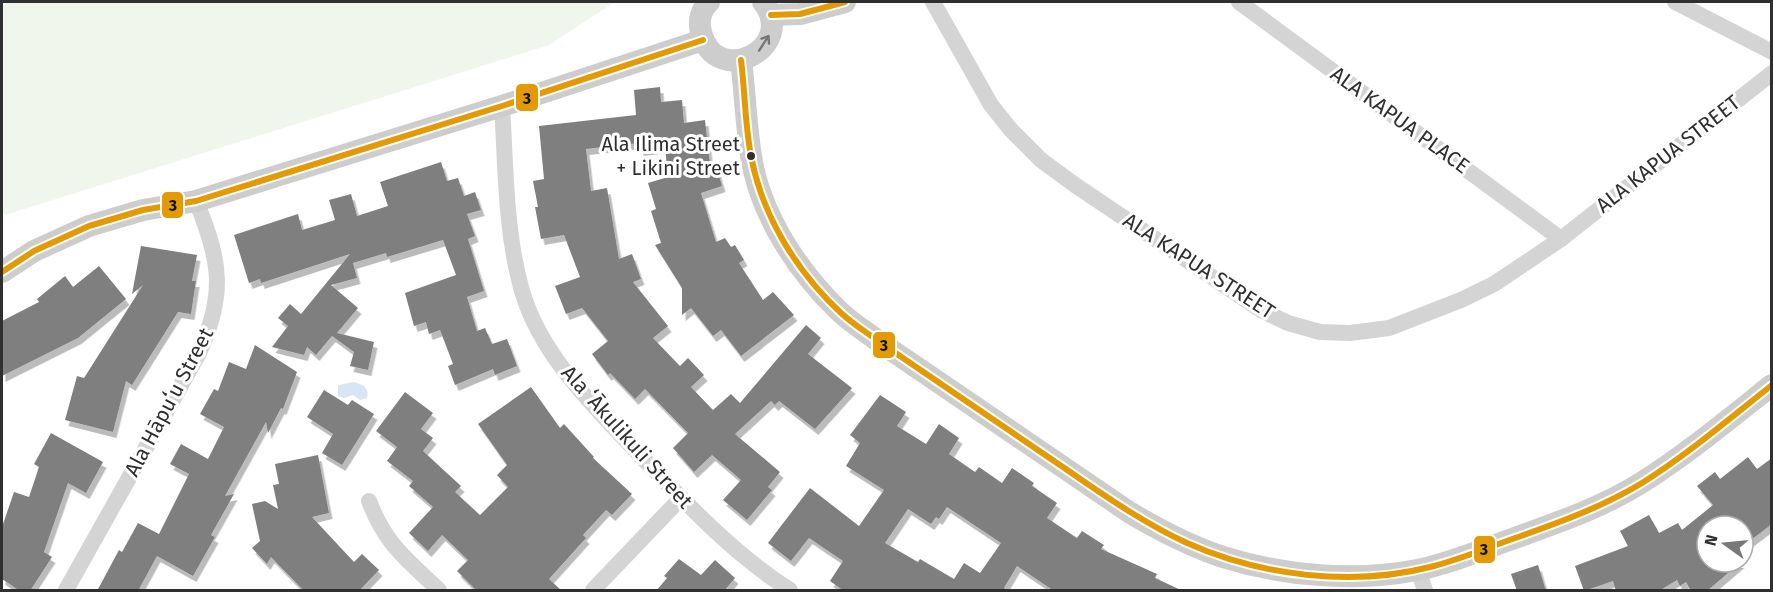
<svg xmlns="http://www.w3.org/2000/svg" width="1773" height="592" font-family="'Fira Sans',sans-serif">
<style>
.green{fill:#f0f6ec}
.water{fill:#d8e5f4}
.building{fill:#7f7f7f;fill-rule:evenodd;filter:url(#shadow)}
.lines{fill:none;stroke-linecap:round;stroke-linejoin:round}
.street{stroke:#d4d4d4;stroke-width:16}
.secondary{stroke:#cdcdcd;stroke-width:22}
.bus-1-casing{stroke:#fff;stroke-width:10}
.bus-1{stroke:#e39a05;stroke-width:6}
.oneway{stroke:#767676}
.bus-dot{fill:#2f2f2f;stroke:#fff;stroke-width:2}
.labels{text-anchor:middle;stroke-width:6;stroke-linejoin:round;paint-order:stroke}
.bus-label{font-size:20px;fill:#2f2f2f;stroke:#fff;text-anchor:end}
.street-label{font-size:21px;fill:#2f2f2f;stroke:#fff}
.line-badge{stroke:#fff;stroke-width:2}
.pale-badge-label{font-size:16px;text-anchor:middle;font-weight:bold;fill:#111}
</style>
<defs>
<filter id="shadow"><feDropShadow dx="3.5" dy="6" stdDeviation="0" flood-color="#0004"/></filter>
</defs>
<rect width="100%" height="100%" fill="#fff"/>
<!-- green -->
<polygon class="green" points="2,2 615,2 549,45 5,215 2,212"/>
<!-- water -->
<path class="water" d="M354 382C362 384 370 388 367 398L360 400 353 395 344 398 338 396V385Z"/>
<!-- building -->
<g class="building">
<polygon points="660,87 661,102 682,100 684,123 705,120 710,164 715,162 722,186 701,193 716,242 725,238 731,247 735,245 744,260 739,263 763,300 773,292 794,315 741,356 721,330 713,336 691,308 682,315 682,288 655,245 661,243 651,211 656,209 648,183 668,177 665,147 640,150 639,143 586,149 591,191 607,188 619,259 632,254 641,279 633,282 668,326 653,338 680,366 688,358 704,375 691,387 713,410 731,394 740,403 806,325 821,338 808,354 852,388 815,429 779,401 775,405 771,401 735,434 780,472 768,487 772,490 747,520 723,500 741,480 712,455 694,472 673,448 688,433 645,389 635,399 610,373 608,375 592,354 608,341 582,308 566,314 555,286 580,277 564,235 541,239 535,207 538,207 533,181 544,179 539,126 636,115 634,90"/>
<polygon points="441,162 447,181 458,178 464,196 475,192 481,210 467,214 475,236 468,239 484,291 467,297 477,331 485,328 492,344 507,339 517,366 495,375 493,369 455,385 448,366 453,364 440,330 429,334 426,322 414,326 405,293 456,275 443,240 387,257 386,253 353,263 357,278 331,285 358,308 337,333 374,342 368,370 350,366 354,352 332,336 316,355 307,347 304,355 272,347 288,326 278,318 290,304 301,314 350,254 261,283 260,279 249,283 234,235 298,214 302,230 335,220 329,200 351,194 357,216 388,206 380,182"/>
<polygon points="141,246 197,255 192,281 196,281 191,314 178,312 132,385 126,381 113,432 65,420 77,376 84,378 143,285 132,294"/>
<polygon points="99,266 126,299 78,338 2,376 2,321 39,302 37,299 65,276 73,287"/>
<polygon points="255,345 297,372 283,409 281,408 268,433 266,422 225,496 234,494 211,535 215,537 193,576 157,556 138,591 97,591 119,550 122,552 138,523 159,534 189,474 170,464 181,444 208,459 224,427 200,414 214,389 218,391 229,362 246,369"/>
<polygon points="531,387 560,428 564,424 594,457 593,458 632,494 612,515 606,510 583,535 586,538 549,579 562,591 477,591 457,571 468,560 442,535 428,551 409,533 433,507 409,486 413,481 387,461 397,447 376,431 405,392 433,413 421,429 433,438 423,451 461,486 455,492 480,515 508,487 497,475 507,465 478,424"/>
<polygon points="324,390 348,405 352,400 374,414 342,465 322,453 333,434 307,417"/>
<path d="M880 395 906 412 897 426 926 444 939 424 959 438 949 454 975 472 979 467 1002 483 1012 468 1034 483 1032 486 1057 503 1047 518 1077 538 1082 531 1104 545 1101 549 1157 574 1155 578 1183 591H1054L1017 566 1004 588 1009 591H844L830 581 843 561 809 538 791 561 768 543 810 488 859 526 884 490 846 466 860 443 850 435ZM947 507 1001 543 980 573 964 563 954 579 920 559 918 562 885 543 908 509 931 524 936 517 939 519Z"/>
<polygon points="51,433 103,462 86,493 68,483 44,552 52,557 30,591 20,591 2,579 2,527 14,492 29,497 39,467 34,464"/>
<polygon points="318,455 329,513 312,517 354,562 362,554 379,570 359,591 304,591 271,557 267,564 252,548 260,541 252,504 265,501 278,509 273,485 279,484 275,464"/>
<polygon points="1748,457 1757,469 1772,458 1772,524 1743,546 1743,526 1707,526 1707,562 1741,562 1707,591 1691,591 1686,582 1680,586 1677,580 1659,591 1616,591 1613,581 1584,591 1575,566 1628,546 1620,531 1649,515 1659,533 1678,523 1682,530 1713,505 1697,486 1715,472 1720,479"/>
<polygon points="679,559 701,575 715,560 735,578 724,591 656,591 667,578 664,576"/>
<polygon points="1538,565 1546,591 1517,591 1511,574"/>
</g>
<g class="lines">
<!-- street -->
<g class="street">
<polyline points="933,2 991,105 1011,130 1041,160 1075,185 1261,310 1288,323 1320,332 1350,333 1389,328 1461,300 1494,284 1561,239 1772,73"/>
<polyline points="1239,2 1561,239"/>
<polyline points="1675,2 1772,52"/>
<path d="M502 106C506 168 505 231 522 291 541 356 594 406 638 453 685 502 732 553 790 590"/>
<path d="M369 501C386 545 406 559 439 590"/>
<polyline points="1418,570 1425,590"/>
<path d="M66 590 198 355C226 295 221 261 196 201"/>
<polyline points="593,590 681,498"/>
</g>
<!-- secondary -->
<g class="secondary">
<path d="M709 2C701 9 698 21 701 32 715 90 799 48 763 2"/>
<polyline points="771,15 800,14 845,2"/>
<path d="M741 60C745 92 746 125 751 156 760 214 797 270 838 310 850 322 865 331 878 341L1129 512C1159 530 1190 546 1223 557 1284 576 1355 582 1417 570 1449 564 1481 550 1512 539 1556 523 1601 508 1641 483 1687 454 1729 419 1772 385"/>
<polyline points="2,272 34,251 89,226 143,210 196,201 502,106 703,40"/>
</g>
<!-- bus-1 casing -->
<g class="bus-1-casing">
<g id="bus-1">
<polyline points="771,15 800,14 845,2"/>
<path d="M741 60C745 92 745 125 751 156 762 216 797 272 841 313 853 324 866 332 878 341 937 381 995 421 1054 461 1097 490 1139 521 1187 543 1261 576 1352 587 1430 567 1462 559 1491 546 1521 536 1563 521 1604 506 1642 483 1688 454 1729 419 1772 385"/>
<polyline points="2,272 34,251 89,226 143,210 196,201 502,106 703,40"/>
</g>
</g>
<!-- bus-1 -->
<use href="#bus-1" class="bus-1"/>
</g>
<!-- one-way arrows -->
<defs><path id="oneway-shaft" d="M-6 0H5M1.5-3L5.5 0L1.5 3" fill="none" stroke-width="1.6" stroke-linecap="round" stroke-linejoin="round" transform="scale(1.5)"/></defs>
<use class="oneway" href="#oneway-shaft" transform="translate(764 43) rotate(-57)"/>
<!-- markers -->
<circle class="bus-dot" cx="751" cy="156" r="5"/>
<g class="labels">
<!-- bus labels -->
<g class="bus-label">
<text x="740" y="151">Ala Ilima Street<tspan x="740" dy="24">+ Likini Street</tspan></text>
</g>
<!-- street labels -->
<g class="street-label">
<text transform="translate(1400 120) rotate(36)" y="7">ALA KAPUA PLACE</text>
<text transform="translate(1668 154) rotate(-38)" y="7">ALA KAPUA STREET</text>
<text transform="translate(1199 266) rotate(33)" y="7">ALA KAPUA STREET</text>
<text transform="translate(169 402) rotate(-62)" y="7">Ala Hāpuʻu Street</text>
<text transform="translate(627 437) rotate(48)" y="7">Ala ʻĀkulikuli Street</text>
</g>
</g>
<g class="line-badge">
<rect x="515" y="83" width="24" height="29" rx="6" fill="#e39a05"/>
<rect x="161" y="191" width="23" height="28" rx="6" fill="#e39a05"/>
<rect x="872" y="331" width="24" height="28" rx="6" fill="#e39a05"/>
<rect x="1473" y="535" width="23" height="29" rx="6" fill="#e39a05"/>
</g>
<g class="pale-badge-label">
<text x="527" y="104">3</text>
<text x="173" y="211">3</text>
<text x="884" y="351">3</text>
<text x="1484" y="555">3</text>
</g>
<!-- border -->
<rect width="1773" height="592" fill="none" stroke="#2f2f2f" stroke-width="6"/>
<!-- north arrow -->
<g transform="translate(1725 544) rotate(285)"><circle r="28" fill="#ffffff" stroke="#acacac" stroke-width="1.5"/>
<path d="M0-4.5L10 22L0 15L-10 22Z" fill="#787878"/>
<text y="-9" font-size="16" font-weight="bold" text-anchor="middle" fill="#2f2f2f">N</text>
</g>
</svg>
